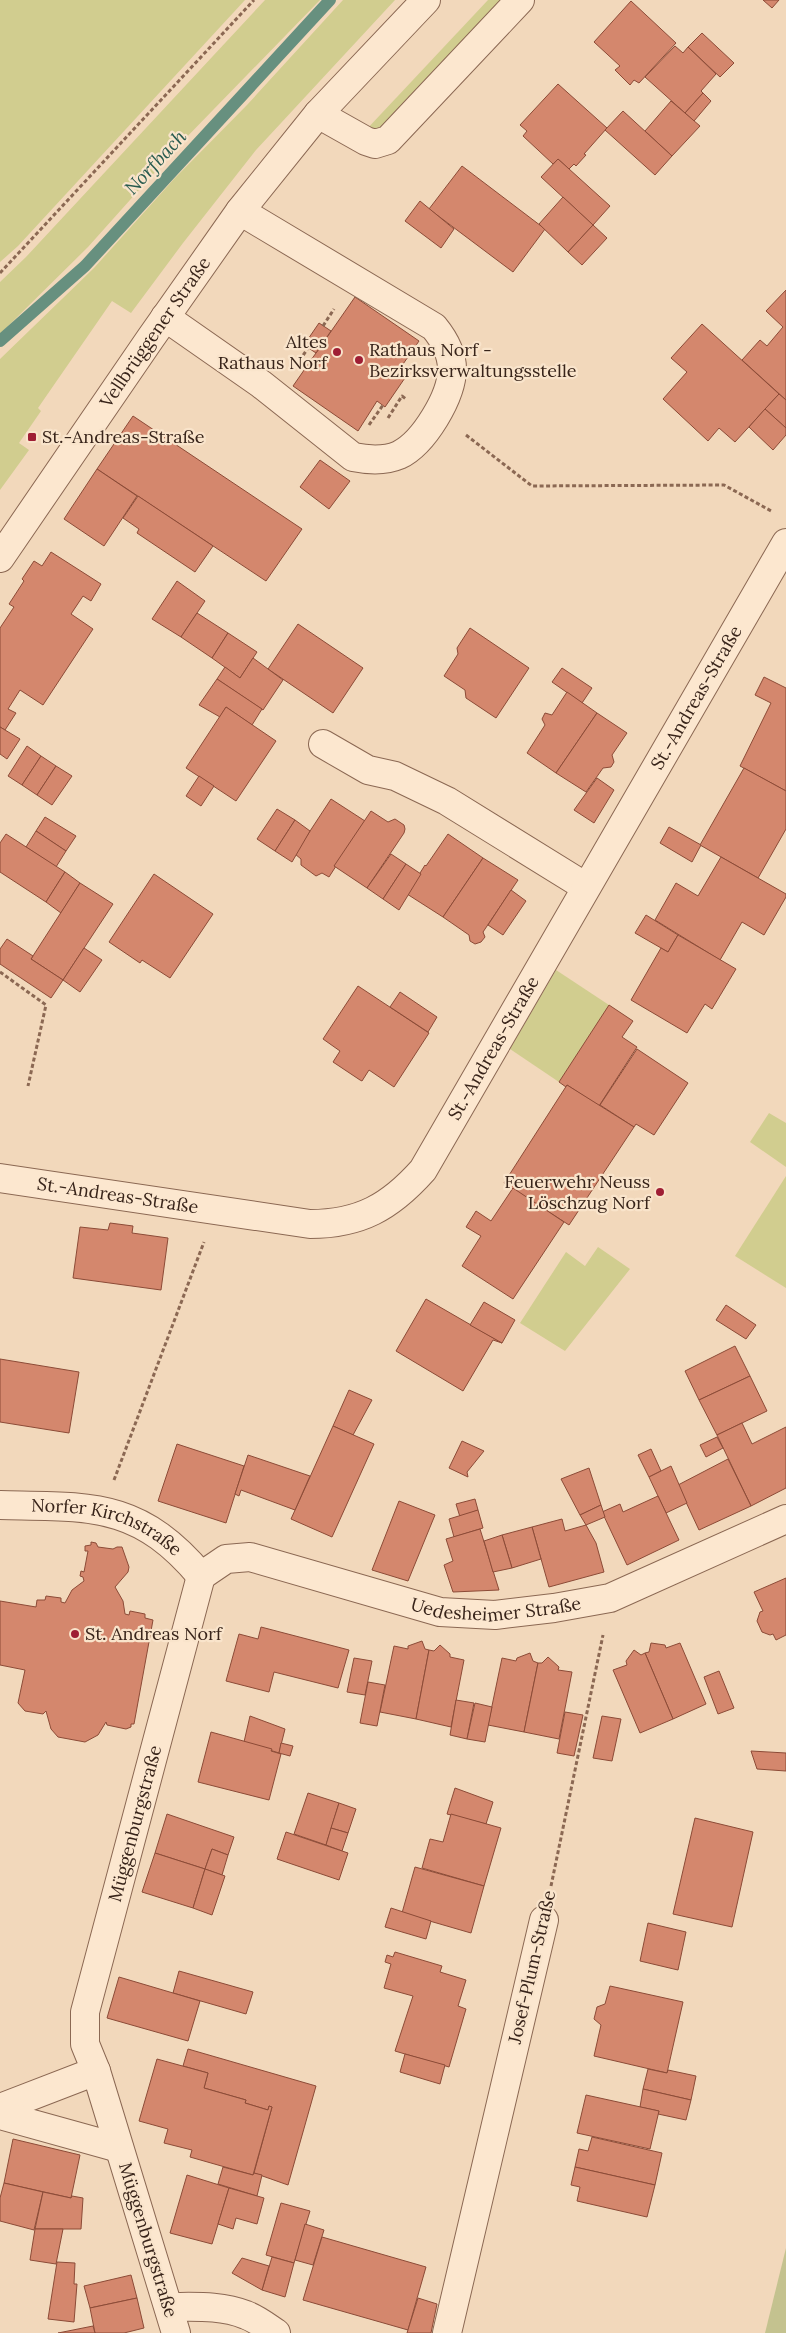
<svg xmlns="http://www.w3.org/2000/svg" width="786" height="2333" font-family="Lora,serif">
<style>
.green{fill:#d1cd8f}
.cemetery{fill:#c4c28f}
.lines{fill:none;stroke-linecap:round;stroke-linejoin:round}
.stream{stroke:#67907f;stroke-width:12}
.building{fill:#d4876d;stroke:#8c4b37}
.minor-casing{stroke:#8b6853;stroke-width:30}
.path{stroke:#8b6853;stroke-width:3;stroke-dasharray:4 2.5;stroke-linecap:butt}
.minor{stroke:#fce7cf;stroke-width:28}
.poi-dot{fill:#9f1e34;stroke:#f9e4cb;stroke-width:2}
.labels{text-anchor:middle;stroke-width:4.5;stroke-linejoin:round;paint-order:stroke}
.street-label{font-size:18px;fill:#38241a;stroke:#f9e4cb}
.poi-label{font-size:18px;fill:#38241a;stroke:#f9e4cb;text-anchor:start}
.water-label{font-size:19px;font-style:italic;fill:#275a4e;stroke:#f9e4cb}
</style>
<rect width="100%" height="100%" fill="#f2d8bb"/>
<!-- green -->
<g class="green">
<polygon points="0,0 245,0 18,246 0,262"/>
<polygon points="265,0 320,0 180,144 88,247 0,334 0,282 26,257"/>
<polygon points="343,0 395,0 256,150 183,243 131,313 112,301 38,408 41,411 19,443 29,450 0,490 0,359 94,268 174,179 247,105"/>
<polygon points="488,0 503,0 380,131 366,130"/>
<polygon points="556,970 609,1005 559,1082 510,1049"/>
<polygon points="769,1113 786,1123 786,1167 750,1142"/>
<polygon points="786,1176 786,1288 735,1256"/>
<polygon points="598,1247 630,1269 565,1351 520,1323 566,1252 585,1266"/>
</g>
<!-- cemetery -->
<polygon class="cemetery" points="786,2248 786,2333 765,2333"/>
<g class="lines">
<!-- stream -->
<polyline class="stream" points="0,341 85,266 330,0"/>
</g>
<!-- building -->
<g class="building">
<polygon points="763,0 779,0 772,8"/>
<polygon points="631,1 676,43 639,83 634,80 630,85 615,70 620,66 594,42"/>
<polygon points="702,33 734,63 720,77 688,47"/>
<polygon points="675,46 683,53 688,47 716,74 701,91 703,93 685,113 645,77"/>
<polygon points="558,84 607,128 584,154 586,155 576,166 574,164 569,169 558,159 553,164 523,136 527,131 520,125"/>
<polygon points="703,93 711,101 694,121 685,113"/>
<polygon points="671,101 700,126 672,156 645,131"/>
<polygon points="623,111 672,156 655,175 605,130"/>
<polygon points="558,159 610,206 593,225 541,177"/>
<polygon points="462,166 545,229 513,272 429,209"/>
<polygon points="563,197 593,225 568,252 539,224"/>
<polygon points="420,201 454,229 441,248 405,221"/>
<polygon points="593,225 607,238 582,265 568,252"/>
<polygon points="786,290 786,400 742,360 760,340 767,346 783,327 766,311"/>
<polygon points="355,297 419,341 401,367 409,372 385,407 377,401 358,431 293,386"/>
<polygon points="319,323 331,331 316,353 304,345"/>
<polygon points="702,324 779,394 735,442 719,428 708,441 663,399 687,372 671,358"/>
<polygon points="779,394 786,400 786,428 765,409"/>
<polygon points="765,409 786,428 786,435 773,450 749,427"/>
<polygon points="133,416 302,529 266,581 97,469"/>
<polygon points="320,460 350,481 329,509 300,487"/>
<polygon points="97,469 137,496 104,546 64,519"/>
<polygon points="138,496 213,546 195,572 137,533 139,529 123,518"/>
<polygon points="51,552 101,584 91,601 83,596 71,614 93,629 43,705 20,690 8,709 16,713 5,730 0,727 0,628 14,607 9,604 24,581 22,579 34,561 42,566"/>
<polygon points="177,581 205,601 181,637 152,619"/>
<polygon points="197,613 228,633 212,658 181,637"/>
<polygon points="298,624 363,668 333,713 268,669"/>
<polygon points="470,628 529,668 496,718 466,698 465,690 444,676 458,654 457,648"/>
<polygon points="228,633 257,652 240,678 212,658"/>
<polygon points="253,658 283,680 263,710 217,679 225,667 240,678"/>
<polygon points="562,668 592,688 582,703 552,682"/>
<polygon points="764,677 786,688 786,791 740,766 771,703 755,695"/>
<polygon points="217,679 262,709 252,725 226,707 220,717 199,705"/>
<polygon points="567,692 597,713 556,773 527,753 545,725 542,719 545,713 552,715"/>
<polygon points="226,707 276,741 236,801 186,768"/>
<polygon points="597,713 627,733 612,755 614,762 611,767 603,768 586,792 556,773"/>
<polygon points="0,727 20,739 7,759 0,754"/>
<polygon points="27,746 41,756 22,785 8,776"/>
<polygon points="41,756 56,766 37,795 22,785"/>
<polygon points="56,766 72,776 52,805 37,795"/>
<polygon points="744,768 786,791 786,829 758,878 700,845"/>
<polygon points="199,776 214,786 201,806 186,796"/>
<polygon points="597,778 614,790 594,823 574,810"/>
<polygon points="331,799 365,821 329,877 322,873 316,876 301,865 301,859 295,854"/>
<polygon points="277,809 295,820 275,851 257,839"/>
<polygon points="371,811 388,822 395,819 404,825 405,829 404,833 367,888 334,866"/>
<polygon points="45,817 76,836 66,851 36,831"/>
<polygon points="295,820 310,831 292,862 275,851"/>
<polygon points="669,827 701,845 692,862 660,843"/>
<polygon points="36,831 66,851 56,867 26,847"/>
<polygon points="6,834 65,872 46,902 0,872 0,843"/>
<polygon points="448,834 483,858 443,917 407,894 425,865 426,866"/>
<polygon points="391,854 406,864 383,899 367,888"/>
<polygon points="721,857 786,894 786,897 764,935 742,922 720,960 655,920 676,883 698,896"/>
<polygon points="483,858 518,880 483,932 485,937 481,942 475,944 470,941 469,935 443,917"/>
<polygon points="406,864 421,874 399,910 383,899"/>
<polygon points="65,872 80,883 61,913 46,902"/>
<polygon points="154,874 213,914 170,978 142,960 140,963 109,942"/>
<polygon points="80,883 113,904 63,980 31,959"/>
<polygon points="511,890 526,901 503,935 488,925"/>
<polygon points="646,915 678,935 668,952 635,933"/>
<polygon points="678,935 736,969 712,1009 705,1004 687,1033 631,1000 661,948 668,952"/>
<polygon points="7,939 33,956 31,959 63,980 51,998 0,964 0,949"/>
<polygon points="84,948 102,960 80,992 63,980"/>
<polygon points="358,986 429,1033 394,1087 369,1070 362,1081 360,1080 333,1062 340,1051 323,1039"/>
<polygon points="400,992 437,1017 428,1032 390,1007"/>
<polygon points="609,1005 633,1021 622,1037 637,1047 599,1106 567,1085 566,1087 559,1082"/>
<polygon points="637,1049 688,1083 654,1135 636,1124 634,1127 600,1105"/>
<polygon points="567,1085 634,1127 569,1225 504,1183"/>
<polygon points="513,1188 564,1222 513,1299 462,1266 481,1236 466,1227 476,1211 491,1221"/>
<polygon points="110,1223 133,1226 132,1233 168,1238 161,1290 73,1278 80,1227 108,1230"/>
<polygon points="426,1299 502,1343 493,1340 463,1391 396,1351"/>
<polygon points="484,1302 515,1320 502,1343 470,1325"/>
<polygon points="726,1305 756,1325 746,1339 716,1320"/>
<polygon points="735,1346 750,1376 699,1400 685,1371"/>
<polygon points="0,1359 79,1372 69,1433 0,1422"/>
<polygon points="750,1376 767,1411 717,1435 699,1400"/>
<polygon points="349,1390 372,1400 353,1435 333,1426"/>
<polygon points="742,1423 752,1444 786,1427 786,1488 751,1506 717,1435"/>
<polygon points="333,1426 374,1444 332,1537 291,1519"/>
<polygon points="717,1437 723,1448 706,1457 700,1445"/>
<polygon points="462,1441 484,1451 467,1472 468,1477 449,1468"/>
<polygon points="177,1444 244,1466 226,1523 158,1501"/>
<polygon points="651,1449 661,1471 649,1477 638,1455"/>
<polygon points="248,1455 310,1476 295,1510 241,1490 239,1496 235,1494"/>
<polygon points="728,1459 751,1506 699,1530 678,1485"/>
<polygon points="671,1466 687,1503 666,1513 649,1477"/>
<polygon points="589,1468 601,1505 580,1515 561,1479"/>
<polygon points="658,1496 679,1540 627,1565 602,1512 620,1504 623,1512"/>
<polygon points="475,1499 478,1510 460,1517 456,1504"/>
<polygon points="399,1501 435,1515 408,1581 372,1570"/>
<polygon points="601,1505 605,1517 586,1525 580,1515"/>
<polygon points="478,1510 483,1528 454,1537 449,1519"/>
<polygon points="562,1519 565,1531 586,1525 596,1543 604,1572 549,1587 532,1527"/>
<polygon points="532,1527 541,1559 512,1568 502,1535"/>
<polygon points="480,1529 499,1590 453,1592 444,1565 453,1561 446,1539"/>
<polygon points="502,1535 512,1568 493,1572 484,1541"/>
<polygon points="91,1542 96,1543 98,1547 113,1549 117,1547 122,1547 129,1567 128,1572 115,1587 123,1601 125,1614 129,1615 130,1611 145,1614 145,1618 153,1620 134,1724 131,1724 131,1727 126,1729 107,1725 106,1722 98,1735 85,1742 58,1737 51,1729 46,1711 43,1714 25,1711 18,1703 25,1670 0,1665 0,1601 36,1607 37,1600 45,1600 46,1596 61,1598 61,1602 65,1603 72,1590 84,1581 83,1577 80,1576 81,1571 84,1572 88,1551 85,1551 85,1546 91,1545"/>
<polygon points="786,1578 786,1635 776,1640 773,1634 770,1635 762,1632 757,1621 760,1612 763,1611 754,1592"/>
<polygon points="261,1627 349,1650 338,1688 274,1672 269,1692 226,1681 239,1634 258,1639"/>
<polygon points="422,1641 425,1649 429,1650 416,1719 380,1712 394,1646 408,1649 408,1646"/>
<polygon points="651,1643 665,1645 666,1648 680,1643 706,1704 673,1719 645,1653 649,1652"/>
<polygon points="440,1645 450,1654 450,1657 464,1660 451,1727 416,1719 429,1650 434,1651"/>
<polygon points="634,1650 641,1655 645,1653 673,1719 640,1733 613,1670 627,1665 626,1661"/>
<polygon points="530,1653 533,1661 538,1663 524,1732 488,1725 502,1658 516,1661 517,1658"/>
<polygon points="548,1657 559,1667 558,1670 572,1672 559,1739 524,1732 538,1663 542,1663"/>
<polygon points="354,1658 372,1661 365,1695 347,1692"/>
<polygon points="719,1671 734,1708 718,1714 704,1677"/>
<polygon points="368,1682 385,1685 377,1726 360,1723"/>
<polygon points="456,1700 474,1703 467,1739 450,1735"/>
<polygon points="475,1703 492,1707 485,1742 467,1739"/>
<polygon points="565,1712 583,1715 574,1756 557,1753"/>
<polygon points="250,1716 285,1729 279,1753 244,1742"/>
<polygon points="602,1716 621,1719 612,1761 593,1758"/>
<polygon points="211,1732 272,1749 271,1751 281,1754 269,1800 198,1782"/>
<polygon points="281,1743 293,1746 290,1756 279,1753"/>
<polygon points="751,1751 786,1753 786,1771 757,1769"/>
<polygon points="455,1788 493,1802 486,1824 447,1814"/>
<polygon points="308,1793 339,1803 326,1845 294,1834"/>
<polygon points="339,1803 356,1809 348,1833 331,1828"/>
<polygon points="167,1814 234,1837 228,1855 212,1849 205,1869 155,1853"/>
<polygon points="451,1814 501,1828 484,1886 422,1868 430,1839 443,1842"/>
<polygon points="695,1818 753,1832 732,1927 673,1914"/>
<polygon points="331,1828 348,1833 342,1851 326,1845"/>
<polygon points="286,1832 348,1853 339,1880 277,1859"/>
<polygon points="212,1849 228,1855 222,1875 205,1869"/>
<polygon points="155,1853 205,1869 193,1908 142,1892"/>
<polygon points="415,1867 484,1886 471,1933 402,1913"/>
<polygon points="205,1869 225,1876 212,1915 193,1908"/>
<polygon points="391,1908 431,1921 426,1939 385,1927"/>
<polygon points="648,1923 686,1932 678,1970 640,1961"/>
<polygon points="395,1952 442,1966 440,1972 466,1980 458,2006 466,2009 449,2067 395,2051 413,1996 384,1988 391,1964 385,1962 387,1955 393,1957"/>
<polygon points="179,1971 253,1992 246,2014 173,1993"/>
<polygon points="119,1977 200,2001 188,2041 107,2018"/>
<polygon points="610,1986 683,2002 667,2073 594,2056 601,2025 594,2019 597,2007 605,2004"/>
<polygon points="188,2049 316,2086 288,2185 254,2173 272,2107 269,2106 268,2110 245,2103 246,2100 204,2088 208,2073 183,2066"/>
<polygon points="405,2054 445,2065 440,2084 400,2072"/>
<polygon points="157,2059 208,2073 204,2088 246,2100 245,2103 268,2110 269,2106 272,2107 253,2175 190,2157 192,2150 164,2143 168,2129 139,2121"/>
<polygon points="648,2069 667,2073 668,2070 696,2076 691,2100 643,2089"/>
<polygon points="643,2089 691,2100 686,2120 658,2114 659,2111 640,2107"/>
<polygon points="586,2095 659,2111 650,2149 577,2133"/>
<polygon points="592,2137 662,2153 655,2185 575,2167 579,2149 588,2151"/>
<polygon points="13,2139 80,2155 71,2198 4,2183"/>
<polygon points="223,2167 253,2175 254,2173 262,2175 257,2196 218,2184"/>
<polygon points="575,2167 655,2185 647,2217 577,2201 580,2187 571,2185"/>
<polygon points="187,2175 229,2188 212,2244 170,2233"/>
<polygon points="4,2183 43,2192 34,2230 0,2221 0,2198"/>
<polygon points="229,2188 264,2198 257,2224 236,2218 233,2229 218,2224"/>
<polygon points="43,2192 71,2198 72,2196 83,2198 81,2229 35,2229"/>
<polygon points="281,2203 310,2211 294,2263 266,2255"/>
<polygon points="305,2224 324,2230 313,2265 295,2260"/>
<polygon points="35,2229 63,2229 56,2264 30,2260"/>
<polygon points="322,2237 426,2267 408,2330 303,2300"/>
<polygon points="272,2257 294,2263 285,2297 262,2290"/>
<polygon points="242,2258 269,2266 262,2290 232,2273"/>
<polygon points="57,2262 75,2263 74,2284 77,2284 74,2322 48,2319"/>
<polygon points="131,2275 137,2298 90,2308 84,2286"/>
<polygon points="137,2298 144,2328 124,2333 95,2333 90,2308"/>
<polygon points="418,2298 437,2304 431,2333 407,2333"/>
<polygon points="93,2326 95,2333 58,2333"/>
</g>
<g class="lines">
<!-- minor casing -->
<g class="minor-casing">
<g id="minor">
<polyline points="318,114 366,141 375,144 388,140 520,0"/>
<path d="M165 317 261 384 353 457C368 460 385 461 399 455 424 443 452 396 452 369 452 353 443 338 434 327L240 211"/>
<path id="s1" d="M0 558 150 339 240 211 318 114 426 0"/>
<polyline points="323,744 368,770 395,776 447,801 586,887"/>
<path id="s2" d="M0 1178 310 1224C360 1224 390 1207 423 1170L786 543"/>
<path id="s3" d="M0 1505C90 1507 138 1501 201 1576"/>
<path id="s4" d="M201 1576 226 1559 250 1557 440 1612 495 1615 554 1608 610 1598 786 1519"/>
<polyline points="0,2108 96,2071"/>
<polyline points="0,2115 119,2148"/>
<path d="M169 2307C195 2307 221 2305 246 2315 257 2319 267 2327 276 2333"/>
<path id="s5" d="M176 2333 96 2071 85 2044V2012L201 1576"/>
<polyline points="447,2333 544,1920"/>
</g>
</g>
<!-- path -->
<g class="path">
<polyline points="0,273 254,0"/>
<polyline points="323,326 334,309"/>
<polyline points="296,366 308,348"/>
<polyline points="388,418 402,396 406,399"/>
<polyline points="369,425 383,405"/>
<polyline points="466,435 532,486 724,485 773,512"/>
<polyline points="0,972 46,1005 28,1086"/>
<polyline points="114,1480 204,1242"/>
<polyline points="551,1886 603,1635"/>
</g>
<!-- minor -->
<use href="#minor" class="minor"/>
</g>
<!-- markers -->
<g class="poi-dot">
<circle cx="337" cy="352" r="5"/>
<circle cx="359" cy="360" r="5"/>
<rect x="27" y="432" width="10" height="10" rx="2.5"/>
<circle cx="660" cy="1192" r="5"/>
<circle cx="75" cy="1634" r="5"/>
</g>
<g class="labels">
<!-- street labels -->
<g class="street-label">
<text dy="6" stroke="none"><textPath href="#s1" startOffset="274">Vellbrüggener Straße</textPath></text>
<text dy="6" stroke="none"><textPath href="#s2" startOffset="989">St.-Andreas-Straße</textPath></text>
<text dy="6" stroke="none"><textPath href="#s2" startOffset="584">St.-Andreas-Straße</textPath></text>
<text dy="6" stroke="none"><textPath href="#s2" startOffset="119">St.-Andreas-Straße</textPath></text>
<text dy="6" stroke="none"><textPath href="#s3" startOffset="111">Norfer Kirchstraße</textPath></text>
<text dy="6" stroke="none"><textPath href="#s4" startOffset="308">Uedesheimer Straße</textPath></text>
<text dy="6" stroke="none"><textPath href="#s5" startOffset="530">Müggenburgstraße</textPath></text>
<text transform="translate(532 1967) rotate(-77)" y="6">Josef-Plum-Straße</text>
<text transform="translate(148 2240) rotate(73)" y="6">Müggenburgstraße</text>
</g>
<!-- poi labels -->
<g class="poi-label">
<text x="327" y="348" text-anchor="end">Altes<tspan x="327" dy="21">Rathaus Norf</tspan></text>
<text x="369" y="356">Rathaus Norf -<tspan x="369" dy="21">Bezirksverwaltungsstelle</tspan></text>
<text x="42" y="443">St.-Andreas-Straße</text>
<text x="650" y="1188" text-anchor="end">Feuerwehr Neuss<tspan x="650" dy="21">Löschzug Norf</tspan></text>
<text x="85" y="1640">St. Andreas Norf</text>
</g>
<!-- water labels -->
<g class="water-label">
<text transform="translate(155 162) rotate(-47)" y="7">Norfbach</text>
</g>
</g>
</svg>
